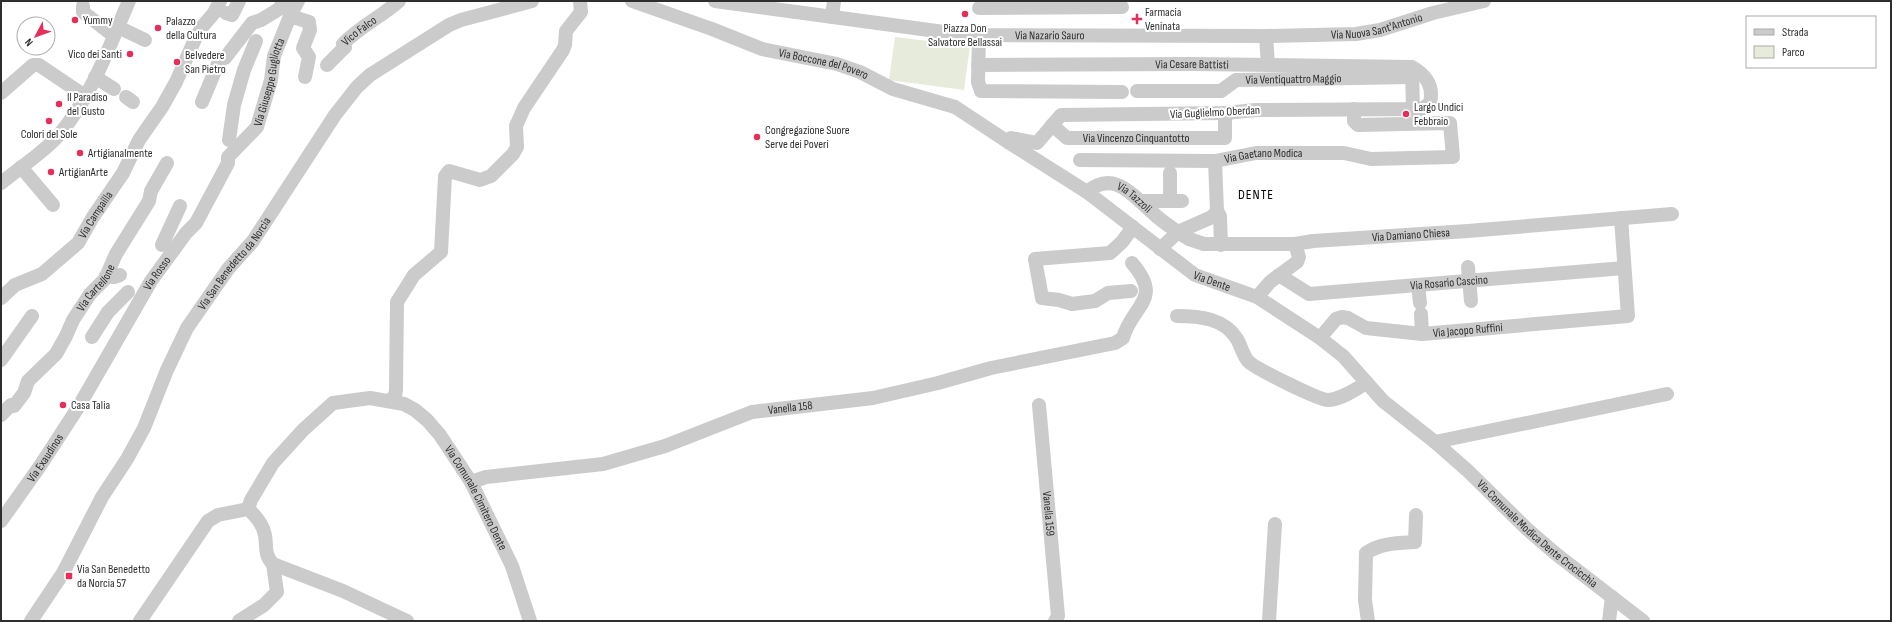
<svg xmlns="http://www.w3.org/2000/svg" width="1892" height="622" font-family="'Sofia Sans Condensed',sans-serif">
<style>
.green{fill:#e7ebdb}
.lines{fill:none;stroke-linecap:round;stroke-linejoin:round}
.minor{stroke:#cbcbcb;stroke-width:14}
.poi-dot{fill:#e52f5a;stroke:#fff;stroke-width:1.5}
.labels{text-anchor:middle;stroke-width:4;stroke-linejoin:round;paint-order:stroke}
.poi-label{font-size:12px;fill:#2e2e2e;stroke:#fff;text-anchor:start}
.street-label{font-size:12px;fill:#2e2e2e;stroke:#fff}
.quarter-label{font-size:14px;letter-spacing:1px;fill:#000;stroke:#fff}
</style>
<rect width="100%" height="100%" fill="#fff"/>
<!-- green -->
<polygon class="green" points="895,37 970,46 964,90 889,80"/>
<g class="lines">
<!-- minor -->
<g class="minor">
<path id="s1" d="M632 1 712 29 762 49 837 64 860 72 893 89 955 107 1008 142"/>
<path id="s2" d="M715 1 966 35 1266 36 1356 34 1380 30 1433 13 1484 1"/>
<polyline points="83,6 83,12 114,36"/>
<polyline points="979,8 1122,7"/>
<polyline points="226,13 232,15 239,1"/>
<polyline points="290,16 309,22 310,30 303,48 309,57 305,77"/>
<polyline points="832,17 834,1"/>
<polyline points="118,27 145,40"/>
<polyline points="979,35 978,82 981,91 1122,92"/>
<polyline points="1266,36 1268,65"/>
<path id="s3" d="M327 65 345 47 343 44C359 27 381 17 399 1"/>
<path id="s4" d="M978 65 1192 64 1412 67C1426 75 1434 86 1430 103L1422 109 1256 110 1225 113 1061 115 1037 143 1011 138 1008 142 1087 192 1195 275 1257 297 1320 338 1343 356 1383 401 1435 442 1468 471 1527 529 1556 554 1643 621"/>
<polyline points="1412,68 1413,110"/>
<polyline points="95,77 114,89"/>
<path id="s5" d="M1137 91H1221L1236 80 1412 77"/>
<polyline points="1,93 33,65 39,65 85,96"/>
<polyline points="126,97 133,102"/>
<polyline points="202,102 220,59 225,58 252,23 261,20 279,9 283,3 289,1"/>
<path id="s6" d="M1052 125 1067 138H1225V113"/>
<polyline points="229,140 234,105 244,70 256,41"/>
<path id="s7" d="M1080 160 1215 161 1256 153H1344L1371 159 1453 157 1450 123 1358 125 1354 121V109"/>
<polyline points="21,167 53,205"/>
<path d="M1 183C18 169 44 152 58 136 91 98 109 47 129 1"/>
<path id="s8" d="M1087 192C1114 169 1133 196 1153 213 1160 220 1169 226 1178 232L1212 217 1217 211 1215 161"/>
<polyline points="1140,201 1182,201"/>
<polyline points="1170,201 1170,173"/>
<polyline points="1217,211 1220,216 1221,245"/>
<polyline points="162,245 180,206"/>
<path id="s9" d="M1160 249 1178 232 1189 239 1204 244H1295L1313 241 1468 231 1672 214"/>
<polyline points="1468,267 1471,301"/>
<path id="s10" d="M1279 275 1309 294 1624 268"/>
<polyline points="106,276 114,277 120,275"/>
<polyline points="1418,285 1420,303"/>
<polyline points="1131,291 1108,293 1095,301 1072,304 1059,300 1042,298 1035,259 1110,253 1122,242 1133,227"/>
<polyline points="1257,297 1270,282 1297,262 1299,257 1295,244"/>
<path id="s11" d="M1 298 15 285 42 274 78 243 93 217 123 173 139 140 162 107 176 82 196 37 202 27 214 13 220 1"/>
<polyline points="1421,314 1422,334"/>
<path d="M1177 316C1199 316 1224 318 1237 339 1241 346 1243 355 1248 361 1254 368 1319 400 1328 400 1341 400 1355 389 1367 383"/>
<polyline points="92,337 108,312 128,292"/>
<path id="s12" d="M1320 338 1336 319 1342 317 1348 318 1366 328 1422 334 1628 316 1621 218"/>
<polyline points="1,360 32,316"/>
<polyline points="390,400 395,396 396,390 397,302 414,275 441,252 445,176 449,171 480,180 491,176 513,154 517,147 516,126 524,108 563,50 565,45 566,31 581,12 580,1"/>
<path id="s13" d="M1039 405 1058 616 1055 621"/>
<path id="s14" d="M1 415 11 405 14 406 24 393 28 381 56 354 66 336 73 320 90 294 105 279 116 254 149 201 151 191 167 163"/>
<polyline points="1435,442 1667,394"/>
<path id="s15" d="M471 482 486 477 603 464 665 446 752 412 873 398 938 383 991 368 1115 343 1123 338C1132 305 1164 300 1132 263"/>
<path id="s16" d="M1 521 40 466 79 406 151 281 186 233 196 223 228 163V157L257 127 271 80 274 56 290 16 298 1"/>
<path id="s17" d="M31 621 63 573 102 497 127 459 144 428 167 370 187 328 228 269 253 241 335 115 357 87 370 75 449 25 461 20 532 1"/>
<polyline points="140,621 208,521 218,515 248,509"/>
<polyline points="239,621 264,605 277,592 273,564"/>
<path id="s18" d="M407 621 343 591 273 564C264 555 267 547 265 535 263 525 256 516 248 509L251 500 273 463 303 430 333 403 370 398 404 404 415 410 427 420 440 435 471 482 512 566 530 621"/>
<polyline points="1269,621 1275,524"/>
<path d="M1368 621 1365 600 1366 553C1380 543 1398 543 1415 542L1416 515"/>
<polyline points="1609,621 1612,597"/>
</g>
</g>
<!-- markers -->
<g class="poi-dot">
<circle cx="965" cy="14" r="4"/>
<path d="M1135 13h4v4h4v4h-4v4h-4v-4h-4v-4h4z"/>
<circle cx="75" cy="20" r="4"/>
<circle cx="158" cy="28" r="4"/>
<circle cx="130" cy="54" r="4"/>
<circle cx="177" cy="62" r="4"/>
<circle cx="59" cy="104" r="4"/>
<circle cx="1406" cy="114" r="4"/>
<circle cx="49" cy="121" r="4"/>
<circle cx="757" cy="137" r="4"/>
<circle cx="80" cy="153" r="4"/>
<circle cx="51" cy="172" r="4"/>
<circle cx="63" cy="405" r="4"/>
<rect x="65" y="572" width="8" height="8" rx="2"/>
</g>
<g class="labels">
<!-- poi labels -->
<g class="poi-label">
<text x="1145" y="16">Farmacia<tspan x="1145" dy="14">Veninata</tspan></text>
<text x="83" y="24">Yummy</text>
<text x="166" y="25">Palazzo<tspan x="166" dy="14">della Cultura</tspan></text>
<text x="965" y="32" text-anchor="middle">Piazza Don<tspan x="965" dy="14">Salvatore Bellassai</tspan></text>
<text x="122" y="58" text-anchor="end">Vico dei Santi</text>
<text x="185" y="59">Belvedere<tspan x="185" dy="14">San Pietro</tspan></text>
<text x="67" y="101">Il Paradiso<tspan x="67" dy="14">del Gusto</tspan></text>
<text x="1414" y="111">Largo Undici<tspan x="1414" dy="14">Febbraio</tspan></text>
<text x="765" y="134">Congregazione Suore<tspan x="765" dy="14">Serve dei Poveri</tspan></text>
<text x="49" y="138" text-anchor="middle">Colori del Sole</text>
<text x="88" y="157">Artigianalmente</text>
<text x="59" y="176">ArtigianArte</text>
<text x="71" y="409">Casa Talia</text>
<text x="77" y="573">Via San Benedetto<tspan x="77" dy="14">da Norcia 57</tspan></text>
</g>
<!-- street labels -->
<g class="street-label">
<text dy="4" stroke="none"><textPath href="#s2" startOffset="665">Via Nuova Sant'Antonio</textPath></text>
<text dy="4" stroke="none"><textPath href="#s3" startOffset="50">Vico Falco</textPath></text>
<text dy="4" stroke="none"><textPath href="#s2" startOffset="337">Via Nazario Sauro</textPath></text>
<text dy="4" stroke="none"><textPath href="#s4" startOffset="214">Via Cesare Battisti</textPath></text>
<text dy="4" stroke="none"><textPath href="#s1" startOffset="202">Via Boccone del Povero</textPath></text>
<text dy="4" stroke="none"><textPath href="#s5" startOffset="160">Via Ventiquattro Maggio</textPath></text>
<text dy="4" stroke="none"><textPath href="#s16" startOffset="519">Via Giuseppe Gugliotta</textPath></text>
<text transform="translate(1215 112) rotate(-3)" y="4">Via Guglielmo Oberdan</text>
<text dy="4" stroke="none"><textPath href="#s6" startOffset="89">Via Vincenzo Cinquantotto</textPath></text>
<text dy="4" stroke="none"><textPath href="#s7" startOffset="184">Via Gaetano Modica</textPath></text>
<text dy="4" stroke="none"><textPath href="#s8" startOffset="54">Via Tazzoli</textPath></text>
<text dy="4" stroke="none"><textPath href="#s11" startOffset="129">Via Campailla</textPath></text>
<text dy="4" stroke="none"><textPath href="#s9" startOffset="261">Via Damiano Chiesa</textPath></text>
<text dy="4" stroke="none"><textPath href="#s17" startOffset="413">Via San Benedetto da Norcia</textPath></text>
<text dy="4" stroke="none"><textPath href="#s16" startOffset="293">Via Rosso</textPath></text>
<text dy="4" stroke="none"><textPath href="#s4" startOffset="1165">Via Dente</textPath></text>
<text dy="4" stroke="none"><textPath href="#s10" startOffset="176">Via Rosario Cascino</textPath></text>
<text dy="4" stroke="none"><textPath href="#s14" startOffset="163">Via Cartellone</textPath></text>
<text dy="4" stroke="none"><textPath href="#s12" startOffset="160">Via Jacopo Ruffini</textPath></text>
<text dy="4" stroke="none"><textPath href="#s15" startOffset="330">Vanella 158</textPath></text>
<text dy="4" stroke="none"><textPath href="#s16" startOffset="77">Via Exaudinos</textPath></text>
<text dy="4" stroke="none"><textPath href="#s18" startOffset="538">Via Comunale Cimitero Dente</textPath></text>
<text dy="4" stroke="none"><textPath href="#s13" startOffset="109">Vanella 159</textPath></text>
<text dy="4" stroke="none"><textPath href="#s4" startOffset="1581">Via Comunale Modica Dente Crocicchia</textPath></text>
</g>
<!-- quarter labels -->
<g class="quarter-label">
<text x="1256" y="199">DENTE</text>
</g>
</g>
<!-- border -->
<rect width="1892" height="622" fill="none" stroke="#2e2e2e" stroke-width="4"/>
<!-- legend -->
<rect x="1746" y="16" width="130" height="52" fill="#ffffff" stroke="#ababab"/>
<rect x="1754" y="29" width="20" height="6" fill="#cbcbcb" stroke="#ababab"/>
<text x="1782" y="36" font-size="12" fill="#2e2e2e">Strada</text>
<rect x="1754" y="46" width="20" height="12" fill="#e7ebdb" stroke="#ababab"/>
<text x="1782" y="56" font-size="12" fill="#2e2e2e">Parco</text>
<!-- north arrow -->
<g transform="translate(36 36) rotate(229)"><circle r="19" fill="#ffffff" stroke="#ababab"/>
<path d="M0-3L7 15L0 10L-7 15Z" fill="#e52f5a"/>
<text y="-6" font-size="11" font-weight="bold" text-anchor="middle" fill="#2e2e2e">N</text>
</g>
</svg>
